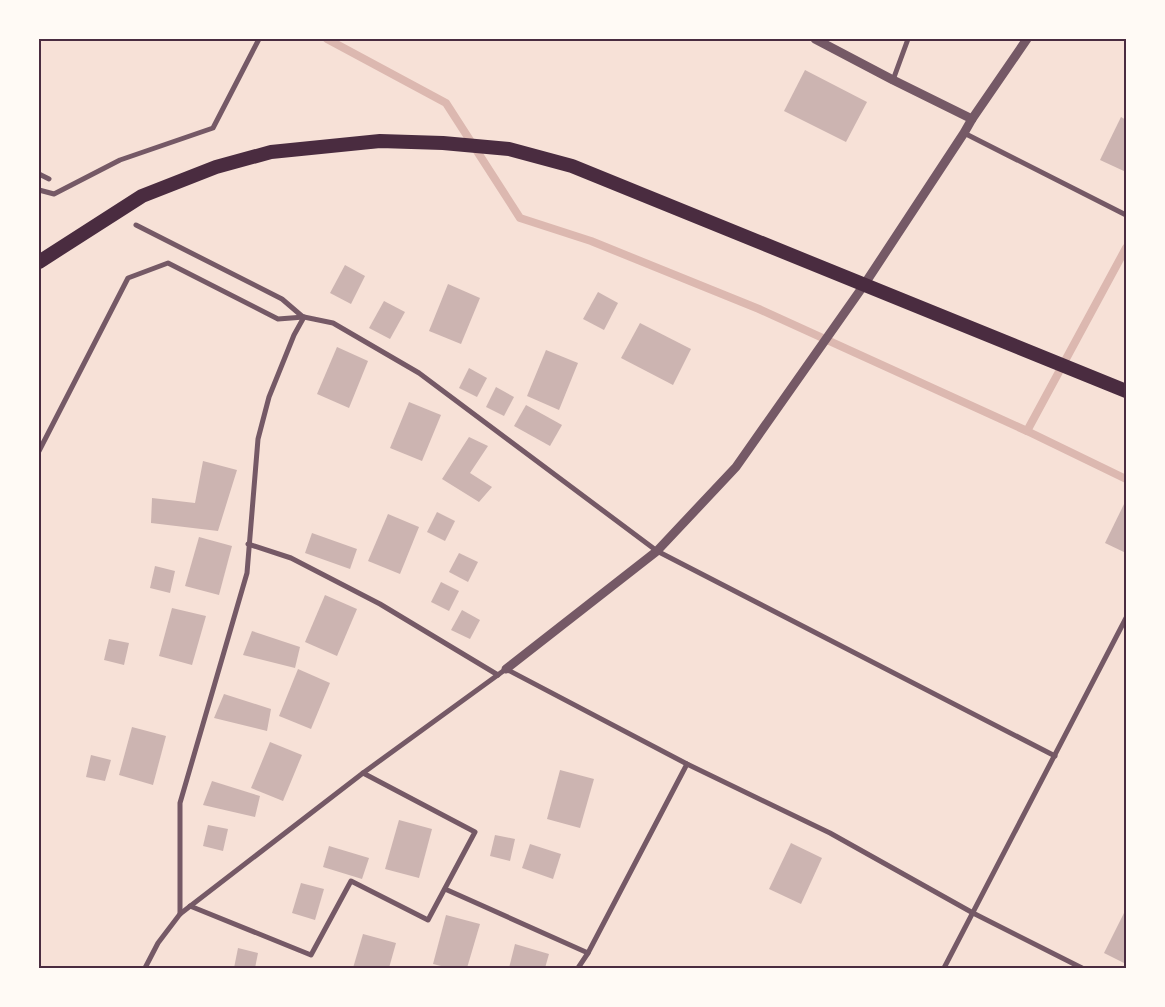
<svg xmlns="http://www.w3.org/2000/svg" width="1165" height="1007" font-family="Lora,serif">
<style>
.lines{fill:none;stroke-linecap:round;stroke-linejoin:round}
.stream{stroke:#dcb8b0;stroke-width:8}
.building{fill:#ccb4b1}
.minor{stroke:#755966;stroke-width:5}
.tertiary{stroke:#755966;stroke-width:9}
.trunk{stroke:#4a2c40;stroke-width:14}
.neatline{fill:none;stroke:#4a2c40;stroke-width:2}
</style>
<rect width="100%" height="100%" fill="#f7e1d7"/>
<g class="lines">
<!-- stream -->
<g class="stream">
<polyline points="327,39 446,103 520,218 591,241 759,309 1027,431 1126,479"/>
<polyline points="1027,431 1126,248"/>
</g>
</g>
<!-- building -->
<g class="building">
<polygon points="805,70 867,102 846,142 784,111"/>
<polygon points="1121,117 1126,120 1126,172 1100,160"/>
<polygon points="345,265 365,276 351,304 330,293"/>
<polygon points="448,284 480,298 461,344 429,331"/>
<polygon points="598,292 618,303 604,330 583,319"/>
<polygon points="384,301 405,312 390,339 369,328"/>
<polygon points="640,323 691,349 673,385 621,358"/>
<polygon points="337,347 368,361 349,408 317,394"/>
<polygon points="546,350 578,363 559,410 527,396"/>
<polygon points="469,368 487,378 477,397 459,388"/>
<polygon points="496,387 514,397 504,416 486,407"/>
<polygon points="409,402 441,415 422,461 390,448"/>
<polygon points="526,405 562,425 550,446 514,426"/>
<polygon points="469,437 488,446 470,473 492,487 479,502 442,479"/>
<polygon points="203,461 237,470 218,531 151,523 152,498 195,503"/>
<polygon points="1126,500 1126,553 1105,543"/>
<polygon points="437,512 455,521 445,541 427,532"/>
<polygon points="388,514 419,527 400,574 368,561"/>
<polygon points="312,533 357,549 350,569 305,553"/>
<polygon points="199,537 232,546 219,595 185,586"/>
<polygon points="459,553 478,562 468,582 449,572"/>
<polygon points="155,566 175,571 170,593 150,588"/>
<polygon points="441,582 459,591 449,611 431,602"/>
<polygon points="325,595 357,609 337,656 305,642"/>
<polygon points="172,608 206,616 192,665 159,656"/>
<polygon points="462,610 480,620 470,639 451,630"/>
<polygon points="252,631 300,647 295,668 243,655"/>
<polygon points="109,639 129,643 124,665 104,660"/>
<polygon points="298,669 330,683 311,729 279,716"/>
<polygon points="224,694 271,709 267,731 214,718"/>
<polygon points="132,727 166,736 153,785 119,775"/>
<polygon points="270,742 302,755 283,801 251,788"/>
<polygon points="91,755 111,760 105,781 86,777"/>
<polygon points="560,770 594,779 580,828 547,819"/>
<polygon points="212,781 260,796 255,817 203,805"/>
<polygon points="399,820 432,829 419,878 385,869"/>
<polygon points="208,825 228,829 223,851 203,846"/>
<polygon points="495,835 515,839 510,861 490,856"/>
<polygon points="791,843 822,858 801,904 769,889"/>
<polygon points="530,844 561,854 553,879 522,868"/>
<polygon points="329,846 369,858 362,879 323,867"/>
<polygon points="301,883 324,889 315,920 292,913"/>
<polygon points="1125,911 1126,912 1126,964 1104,953"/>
<polygon points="446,915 480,924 467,968 449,968 433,964"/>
<polygon points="363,934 396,943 389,968 353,968"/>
<polygon points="515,944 549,954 545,968 509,968"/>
<polygon points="238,948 258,953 255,968 234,968"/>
</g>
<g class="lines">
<!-- minor -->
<g class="minor">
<polyline points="893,80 908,39"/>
<polyline points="964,133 1126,215"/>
<polyline points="39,174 49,179"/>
<polyline points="39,190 54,194 120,160 213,128 259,39"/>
<polyline points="136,225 282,299 303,317"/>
<polyline points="39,451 128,278 168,263 278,319 304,317 333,323 419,373 657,551 1055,756"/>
<polyline points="248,544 291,558 380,604 498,675"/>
<polyline points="445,889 588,953"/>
<polyline points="190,906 311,955 351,881 428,920 475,832 363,773"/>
<polyline points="180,914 180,803 247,573 258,439 269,397 294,335 304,317"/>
<polyline points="145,968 158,943 180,914 363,773 506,669 687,764 830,833 973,913 1082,968"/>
<polyline points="578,968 588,953 687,764"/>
<polyline points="944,968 1126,618"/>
</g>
<!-- tertiary -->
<g class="tertiary">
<polyline points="815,39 893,80 972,119"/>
<polyline points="506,669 657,551 736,467 864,285 964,133 972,119 1027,39"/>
</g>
<!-- trunk -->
<polyline class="trunk" points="39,262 142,196 216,167 271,152 380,141 443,143 509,149 572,166 1126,391"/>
</g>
<!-- border -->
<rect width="1165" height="1007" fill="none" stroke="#fffaf5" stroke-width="80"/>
<rect x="40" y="40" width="1085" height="927" class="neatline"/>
</svg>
